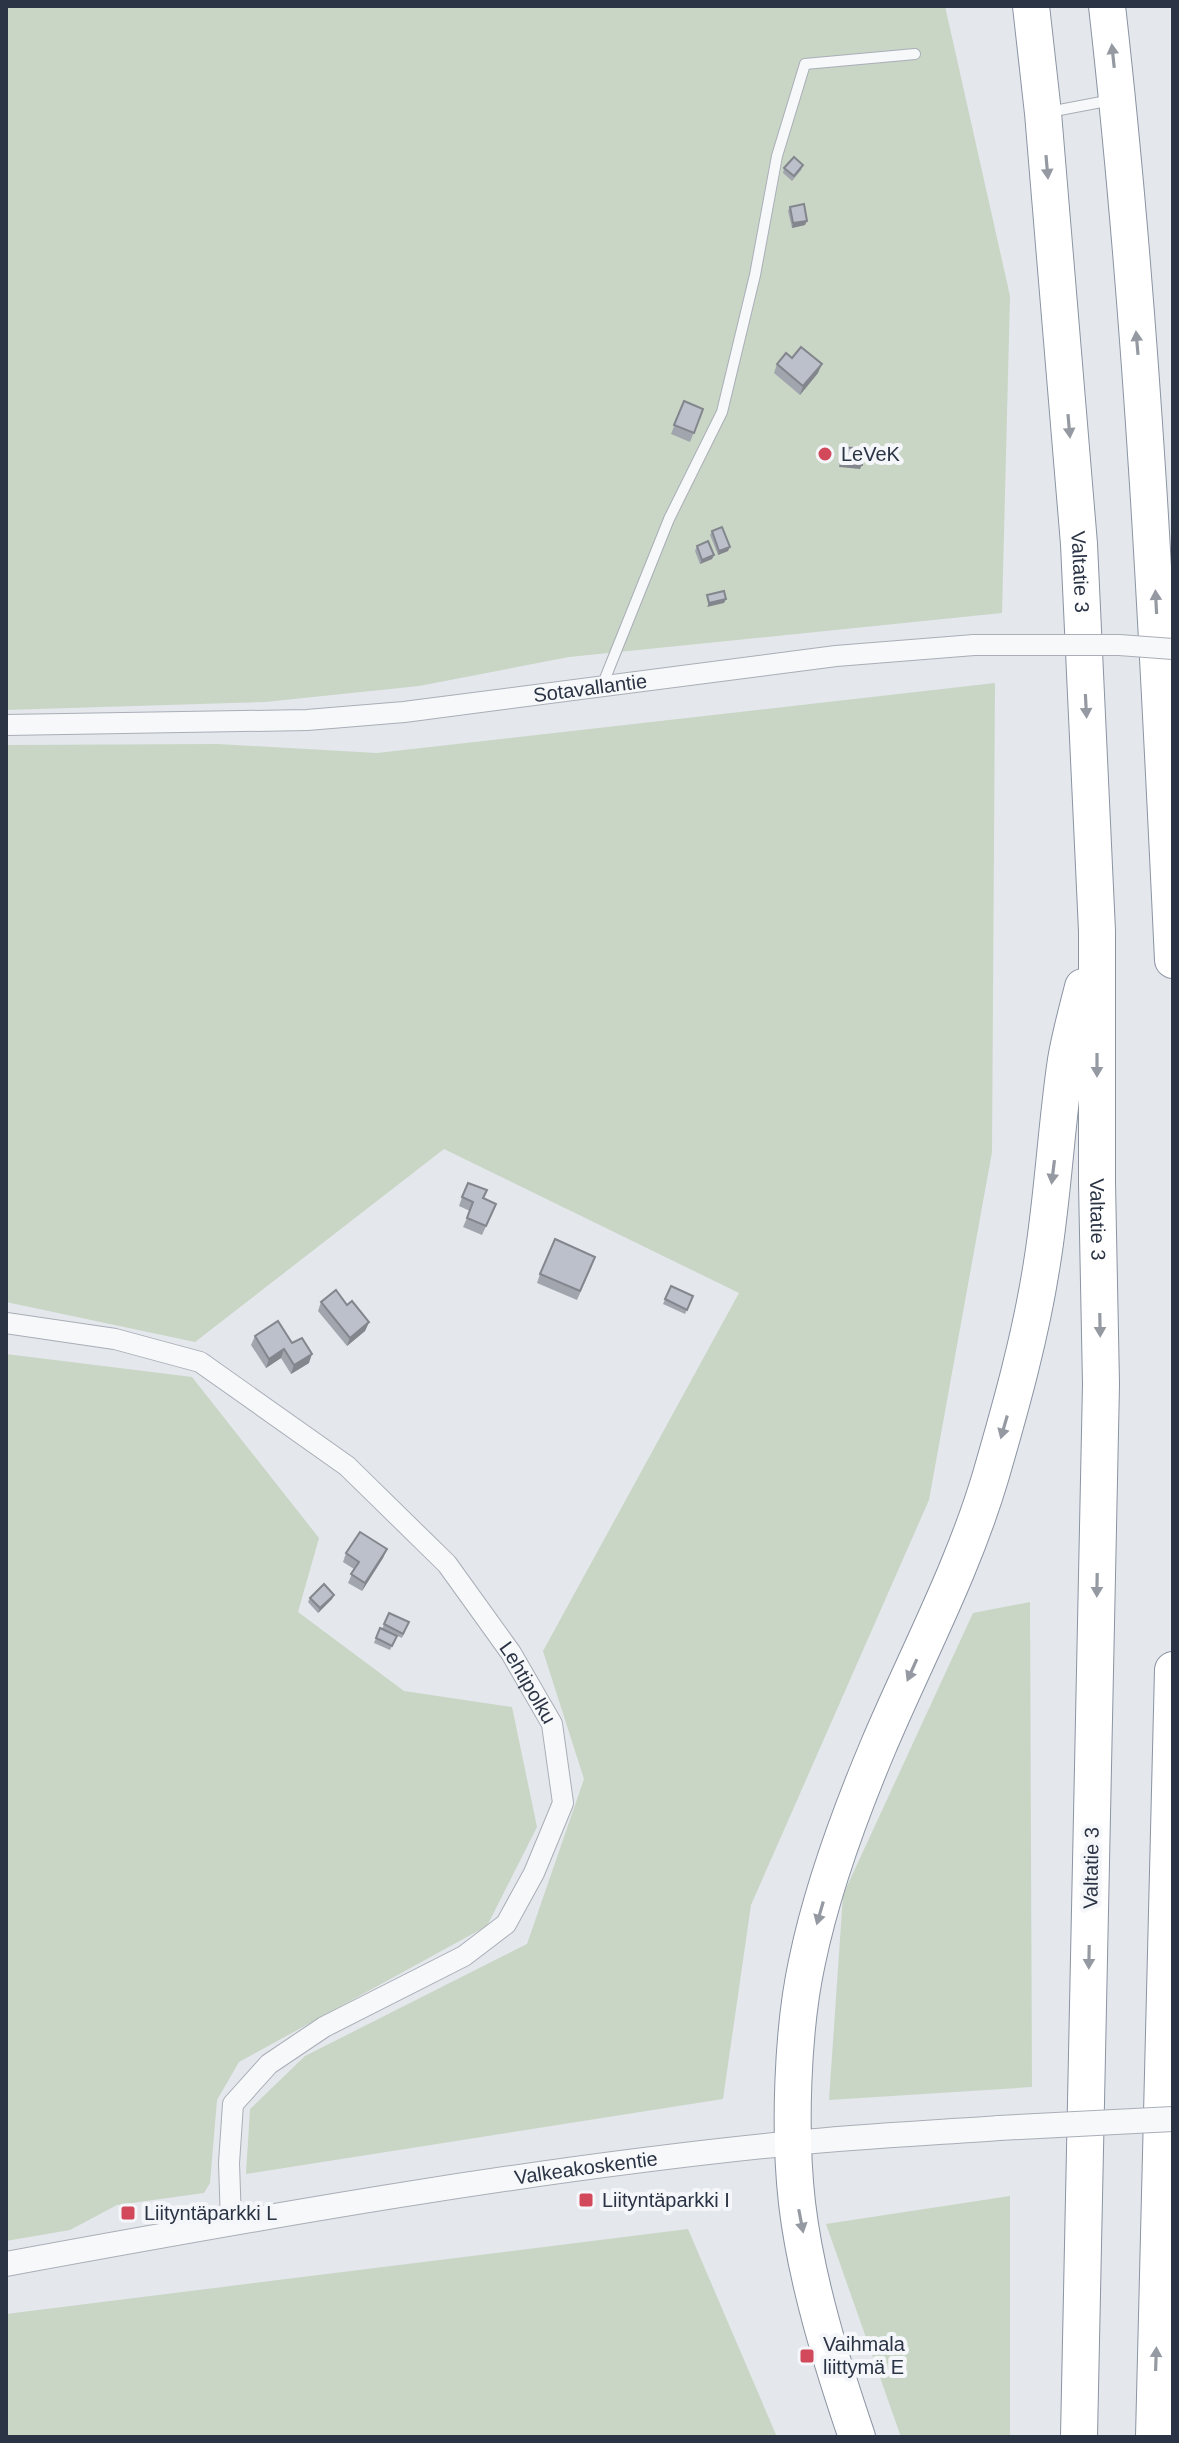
<svg xmlns="http://www.w3.org/2000/svg" width="1179" height="2443" font-family="Arial,sans-serif">
<style>
.green{fill:#c9d6c5}
.lines{fill:none;stroke-linecap:round;stroke-linejoin:round}
.service-casing{stroke:#a9aeb7;stroke-width:12}
.minor-casing{stroke:#a9aeb7;stroke-width:22}
.tertiary-casing{stroke:#a9aeb7;stroke-width:26}
.motorway-casing{stroke:#8b94a3;stroke-width:38}
.service{stroke:#f7f8fa;stroke-width:10}
.minor{stroke:#f7f8fa;stroke-width:20}
.tertiary{stroke:#f7f8fa;stroke-width:24}
.motorway{stroke:#fff;stroke-width:36}
.minor-bridge-casing{stroke:#a9aeb7;stroke-width:22;stroke-linecap:butt}
.tertiary-bridge-casing{stroke:#a9aeb7;stroke-width:26;stroke-linecap:butt}
.minor-bridge{stroke:#f7f8fa;stroke-width:20}
.tertiary-bridge{stroke:#f7f8fa;stroke-width:24}
.wall{fill:#a1a5ae}
.shaded-wall{fill:#83868d}
.building{fill:#bbc0ca;stroke:#83868d;stroke-width:2}
.oneway{fill:#959aa2}
.poi-dot{fill:#d1495b;stroke:#f4f6f9;stroke-width:3}
.labels{text-anchor:middle;stroke-width:8;stroke-linejoin:round;paint-order:stroke}
.poi-label{font-size:20px;fill:#2b3445;stroke:#f4f6f9;text-anchor:start}
.street-label{font-size:20px;fill:#2b3445;stroke:#f4f6f9}
</style>
<rect width="100%" height="100%" fill="#e4e7ec"/>
<!-- green -->
<g class="green">
<polygon points="6,6 945,6 1010,296 1002,613 569,657 419,686 265,702 6,710"/>
<polygon points="995,683 992,1152 929,1500 751,1905 723,2099 246,2174 250,2109 305,2056 527,1944 584,1779 543,1651 739,1293 444,1149 195,1342 6,1302 6,745 218,744 377,753"/>
<polygon points="6,1354 192,1377 319,1538 298,1612 404,1691 512,1707 537,1827 487,1926 239,2062 217,2100 210,2183 204,2193 117,2205 70,2230 6,2241"/>
<polygon points="1030,1602 1032,2087 829,2100 843,1895 973,1613"/>
<polygon points="1010,2196 1010,2437 901,2437 826,2224"/>
<polygon points="688,2229 777,2437 6,2437 6,2314"/>
</g>
<g class="lines">
<!-- service casing -->
<g class="service-casing">
<g id="service">
<polyline points="1049,112 1112,100"/>
<polyline points="602,686 669,519 722,412 755,275 777,156 805,64 915,54"/>
</g>
</g>
<!-- minor casing -->
<g class="minor-casing">
<g id="minor">
<path id="s1" d="M6 725 307 720 404 712 836 656 974 645"/>
<path id="s2" d="M6 1323 115 1339 200 1362 347 1466 447 1564 511 1653 552 1724 563 1803 534 1873 506 1924 464 1956 324 2027 269 2064 233 2104 229 2163 231 2222"/>
</g>
</g>
<!-- tertiary casing -->
<g class="tertiary-casing">
<g id="tertiary">
<path id="s3" d="M6 2264C267 2216 530 2169 794 2143 862 2136 930 2133 999 2128"/>
</g>
</g>
<!-- motorway casing -->
<g class="motorway-casing">
<g id="motorway">
<path id="s4" d="M1031 6 1043 113 1079 544 1097 931V1183L1101 1384 1079 2437"/>
<path d="M1107 6C1143 323 1158 641 1173 960"/>
<path d="M857 2437C832 2364 806 2280 797 2203 789 2133 792 2031 807 1962 822 1889 849 1816 878 1747 916 1657 963 1570 991 1475 1011 1406 1031 1335 1042 1263 1053 1196 1056 1127 1066 1060 1070 1036 1077 1011 1083 987"/>
<polyline points="1154,2437 1173,1670"/>
</g>
</g>
<!-- service -->
<use href="#service" class="service"/>
<!-- minor -->
<use href="#minor" class="minor"/>
<!-- tertiary -->
<use href="#tertiary" class="tertiary"/>
<!-- motorway -->
<use href="#motorway" class="motorway"/>
<!-- minor-bridge casing -->
<g class="minor-bridge-casing">
<polyline id="minor-bridge" points="974,645 1119,645 1173,649"/>
</g>
<!-- tertiary-bridge casing -->
<g class="tertiary-bridge-casing">
<polyline id="tertiary-bridge" points="999,2128 1173,2119"/>
</g>
<!-- minor-bridge -->
<use href="#minor-bridge" class="minor-bridge"/>
<!-- tertiary-bridge -->
<use href="#tertiary-bridge" class="tertiary-bridge"/>
</g>
<!-- wall -->
<g class="wall">
<polygon points="784,168 802,169 792,181 783,173"/>
<polygon points="790,207 805,225 792,228 788,211"/>
<polygon points="792,358 818,373 800,395 774,373 777,364"/>
<polygon points="684,401 703,409 690,442 671,434"/>
<polygon points="712,531 728,551 718,555 710,535"/>
<polygon points="697,546 714,555 712,559 700,564 695,551"/>
<polygon points="487,1190 484,1198 492,1213 482,1235 463,1227 470,1211 459,1206 462,1197"/>
<polygon points="592,1266 577,1300 537,1283 540,1274"/>
<polygon points="671,1286 693,1296 685,1314 663,1304"/>
<polygon points="321,1302 347,1305 369,1322 365,1331 347,1346 318,1311"/>
<polygon points="255,1336 292,1343 309,1363 291,1374 281,1358 266,1368 251,1345"/>
<polygon points="387,1549 383,1558 362,1591 348,1583 354,1569 343,1562 346,1553"/>
<polygon points="334,1595 332,1599 318,1613 308,1602 310,1598"/>
<polygon points="389,1613 409,1622 402,1638 382,1629"/>
<polygon points="380,1628 397,1636 390,1650 374,1643"/>
</g>
<!-- shaded-wall -->
<g class="shaded-wall">
<polygon points="807,221 805,225 792,228 793,223"/>
<polygon points="822,364 818,373 800,395 803,386"/>
<polygon points="840,463 862,465 860,469 839,467"/>
<polygon points="730,547 728,551 718,555 719,551"/>
<polygon points="714,555 712,559 700,564 702,560"/>
<polygon points="726,599 724,603 707,607 709,603"/>
<polygon points="369,1322 365,1331 347,1346 350,1338"/>
<polygon points="284,1349 281,1358 266,1368 269,1359"/>
<polygon points="312,1354 309,1363 291,1374 294,1365"/>
<polygon points="387,1549 383,1558 362,1591 365,1583"/>
<polygon points="334,1595 332,1599 318,1613 320,1608"/>
</g>
<!-- building -->
<g class="building">
<polygon points="794,157 803,165 794,176 784,168"/>
<polygon points="804,204 807,221 793,223 790,207"/>
<polygon points="801,347 822,364 803,386 777,364 786,353 792,358"/>
<polygon points="684,401 703,409 694,433 674,425"/>
<polygon points="842,447 863,449 862,465 840,463"/>
<polygon points="722,527 730,547 719,551 712,531"/>
<polygon points="708,541 714,555 702,560 697,546"/>
<polygon points="724,591 726,599 709,603 707,595"/>
<polygon points="468,1183 487,1190 483,1198 496,1204 486,1226 467,1218 473,1202 462,1197"/>
<polygon points="555,1239 595,1257 580,1291 540,1274"/>
<polygon points="671,1286 693,1296 687,1310 665,1299"/>
<polygon points="336,1290 347,1305 352,1301 369,1322 350,1338 321,1302"/>
<polygon points="278,1321 292,1343 302,1338 312,1354 294,1365 284,1349 269,1359 255,1336"/>
<polygon points="360,1532 387,1549 365,1583 351,1574 359,1562 346,1553"/>
<polygon points="324,1584 334,1595 320,1608 310,1598"/>
<polygon points="389,1613 409,1622 403,1634 384,1624"/>
<polygon points="380,1628 397,1636 392,1646 376,1638"/>
</g>
<!-- one-way arrows -->
<defs><path id="oneway-solid" d="M-6-.8H1V-3.2L6.5 0L1 3.2V.8H-6Z" transform="scale(2)"/></defs>
<g class="oneway">
<use href="#oneway-solid" transform="translate(1113 56) rotate(-96)"/>
<use href="#oneway-solid" transform="translate(1047 167) rotate(85)"/>
<use href="#oneway-solid" transform="translate(1137 343) rotate(-95)"/>
<use href="#oneway-solid" transform="translate(1069 426) rotate(85)"/>
<use href="#oneway-solid" transform="translate(1156 602) rotate(-93)"/>
<use href="#oneway-solid" transform="translate(1086 706) rotate(87)"/>
<use href="#oneway-solid" transform="translate(1097 1065) rotate(90)"/>
<use href="#oneway-solid" transform="translate(1053 1172) rotate(97)"/>
<use href="#oneway-solid" transform="translate(1100 1325) rotate(89)"/>
<use href="#oneway-solid" transform="translate(1004 1427) rotate(106)"/>
<use href="#oneway-solid" transform="translate(1097 1585) rotate(91)"/>
<use href="#oneway-solid" transform="translate(912 1670) rotate(114)"/>
<use href="#oneway-solid" transform="translate(820 1913) rotate(106)"/>
<use href="#oneway-solid" transform="translate(1089 1957) rotate(91)"/>
<use href="#oneway-solid" transform="translate(801 2221) rotate(79)"/>
<use href="#oneway-solid" transform="translate(1156 2359) rotate(-88)"/>
</g>
<!-- markers -->
<g class="poi-dot">
<circle cx="825" cy="454" r="8"/>
<rect x="578" y="2192" width="16" height="16" rx="4"/>
<rect x="120" y="2205" width="16" height="16" rx="4"/>
<rect x="799" y="2348" width="16" height="16" rx="4"/>
</g>
<g class="labels">
<!-- poi labels -->
<g class="poi-label">
<text x="841" y="461">LeVeK</text>
<text x="602" y="2207">Liityntäparkki I</text>
<text x="144" y="2220">Liityntäparkki L</text>
<text x="823" y="2351">Vaihmala<tspan x="823" dy="23">liittymä E</tspan></text>
</g>
<!-- street labels -->
<g class="street-label">
<text dy="7" stroke="none"><textPath href="#s4" startOffset="568">Valtatie 3</textPath></text>
<text dy="7" stroke="none"><textPath href="#s1" startOffset="586">Sotavallantie</textPath></text>
<text dy="7" stroke="none"><textPath href="#s4" startOffset="1216">Valtatie 3</textPath></text>
<text dy="7" stroke="none"><textPath href="#s2" startOffset="662">Lehtipolku</textPath></text>
<text transform="translate(1091 1868) rotate(-89)" y="7">Valtatie 3</text>
<text dy="7" stroke="none"><textPath href="#s3" startOffset="588">Valkeakoskentie</textPath></text>
</g>
</g>
<!-- border -->
<rect width="1179" height="2443" fill="none" stroke="#2b3445" stroke-width="16"/>
</svg>
